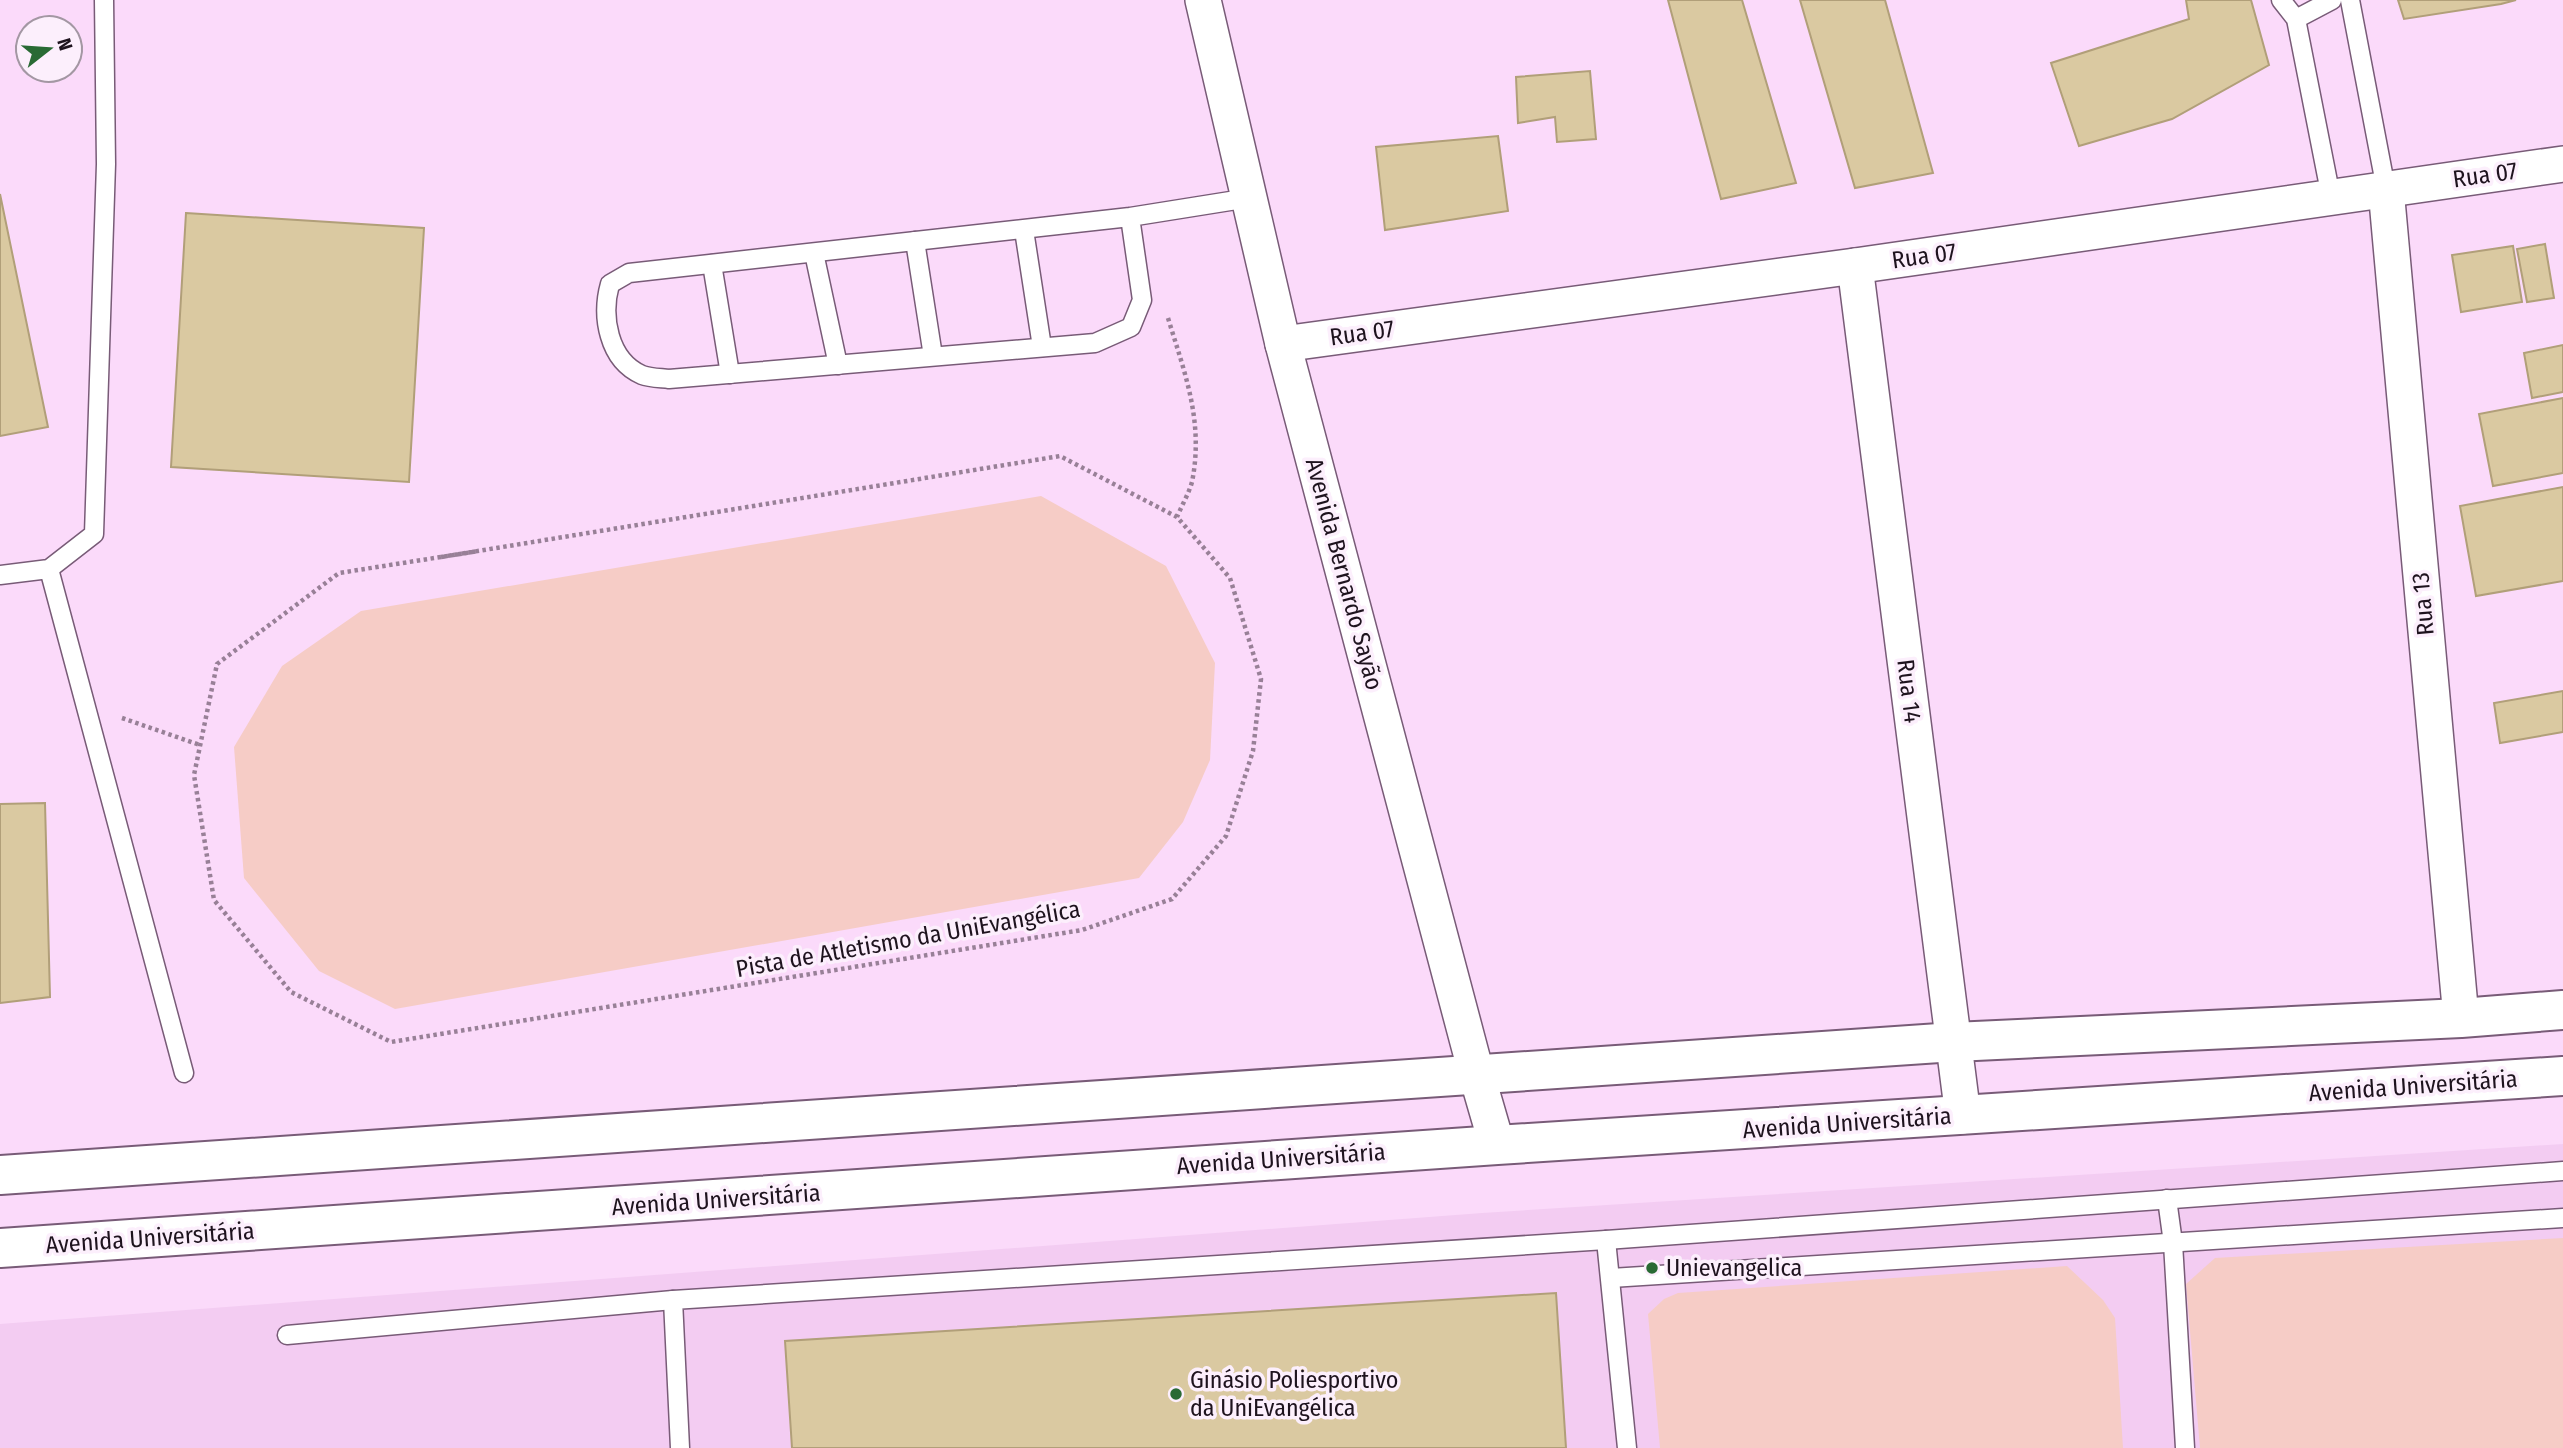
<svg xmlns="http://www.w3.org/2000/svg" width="2563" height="1448" font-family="'Fira Sans Condensed',sans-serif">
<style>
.built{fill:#f3ccf2}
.green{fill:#f6ccc6}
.building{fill:#dac9a1;stroke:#b19f79;stroke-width:2}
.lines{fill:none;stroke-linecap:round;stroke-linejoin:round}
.service-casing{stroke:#785b77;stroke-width:21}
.minor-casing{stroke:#785b77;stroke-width:38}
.primary-casing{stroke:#785b77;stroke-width:42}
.path{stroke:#988097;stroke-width:4.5;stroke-dasharray:3.5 3.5;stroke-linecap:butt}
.service{stroke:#fff;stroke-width:18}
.minor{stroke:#fff;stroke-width:35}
.primary{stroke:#fff;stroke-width:38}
.poi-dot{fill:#296a34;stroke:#fceffc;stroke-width:2.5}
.labels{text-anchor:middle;stroke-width:7;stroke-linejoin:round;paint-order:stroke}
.street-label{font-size:24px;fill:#1e131e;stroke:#fceffc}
.poi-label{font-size:24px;fill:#1e131e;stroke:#fceffc;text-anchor:start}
</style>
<rect width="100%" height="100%" fill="#fbdafa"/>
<!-- built -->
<polygon class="built" points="2563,1144 2563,1448 0,1448 0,1324 1482,1213"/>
<!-- green -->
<g class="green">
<polygon points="1041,496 1166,566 1215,663 1210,760 1183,822 1139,878 395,1009 319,971 244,878 234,747 282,666 361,611"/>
<polygon points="2563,1238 2563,1448 2200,1448 2186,1284 2215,1258"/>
<polygon points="2067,1266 2103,1300 2115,1318 2123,1448 1660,1448 1648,1314 1664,1299 1678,1293"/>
</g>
<!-- building -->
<g class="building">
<polygon points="1668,0 1742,0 1796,183 1721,199"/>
<polygon points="1800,0 1885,0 1933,173 1855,188"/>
<polygon points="2186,0 2251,0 2269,65 2172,119 2079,146 2051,63 2189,19"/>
<polygon points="2398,0 2516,0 2501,4 2404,19"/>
<polygon points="1590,71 1596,139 1557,142 1555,117 1518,123 1516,77"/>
<polygon points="1498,136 1508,211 1385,230 1376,147"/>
<polygon points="0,194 48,427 0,436"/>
<polygon points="186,213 424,228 409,482 171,467"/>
<polygon points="2545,244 2554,298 2527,302 2517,249"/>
<polygon points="2513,246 2522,302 2461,312 2452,255"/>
<polygon points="2563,345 2563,392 2532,398 2524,353"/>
<polygon points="2563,398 2563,473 2493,486 2479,414"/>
<polygon points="2563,487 2563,581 2476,596 2460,506"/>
<polygon points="2563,691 2563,732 2500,743 2494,703"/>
<polygon points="45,803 50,997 0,1003 0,804"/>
<polygon points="1556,1293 1566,1448 792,1448 785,1341"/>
</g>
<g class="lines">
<!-- service casing -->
<g class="service-casing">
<g id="service">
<polyline points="2281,0 2296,19 2331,197"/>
<polyline points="2350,0 2386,189"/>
<polyline points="2296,19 2332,0"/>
<path d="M1130 217 1142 300 1131 327 1095 343 669 379C661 378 650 378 642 375 608 360 601 316 610 284L629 273 1130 217 1249 198"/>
<polyline points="1024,230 1042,347"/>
<polyline points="915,241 933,356"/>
<polyline points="814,253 838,365"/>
<polyline points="712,264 730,374"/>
<polyline points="49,569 184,1073"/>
<polyline points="0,575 49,569 94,534 106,164 104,0"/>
<polyline points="2167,1199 2173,1243 2185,1448"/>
<polyline points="1606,1240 1627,1448"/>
<polyline points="1611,1278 2563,1218"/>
<polyline points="287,1335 673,1300"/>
<polyline points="680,1448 673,1300 1606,1240 2563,1171"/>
</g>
</g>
<!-- minor casing -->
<g class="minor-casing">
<g id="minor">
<polyline points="1203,0 1283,344 1477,1076 1497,1145"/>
<polyline points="2386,189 2461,1018"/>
<polyline points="1855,266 1963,1116"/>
<polyline points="1283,344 1855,266 2563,164"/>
</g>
</g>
<!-- primary casing -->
<g class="primary-casing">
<g id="primary">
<polyline points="0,1175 1954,1042 2461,1018 2563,1010"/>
<polyline points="0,1248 1497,1145 2563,1076"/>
</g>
</g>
<!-- path -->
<g class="path">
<path d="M1168 318C1185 374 1204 422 1192 482 1189 493 1182 505 1177 517"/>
<polyline points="441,557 1060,456 1177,517 1230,578 1261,679 1253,751 1226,836 1172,899 1082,930 391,1042 291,992 214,900 194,775 217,664 339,573 479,551"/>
<polyline points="122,718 200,745"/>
</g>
<!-- service -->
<use href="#service" class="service"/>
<!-- minor -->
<use href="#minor" class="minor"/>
<!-- primary -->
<use href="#primary" class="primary"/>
</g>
<!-- markers -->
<g class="poi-dot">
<circle cx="1652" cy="1268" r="7"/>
<circle cx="1176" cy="1394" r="7"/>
</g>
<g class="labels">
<!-- street labels -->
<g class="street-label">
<text transform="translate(2485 175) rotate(-8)" y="8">Rua 07</text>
<text transform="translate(1924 256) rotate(-8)" y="8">Rua 07</text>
<text transform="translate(1362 333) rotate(-8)" y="8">Rua 07</text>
<text transform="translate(1344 574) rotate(75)" y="8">Avenida Bernardo Sayão</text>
<text transform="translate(2423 604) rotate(-95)" y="8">Rua 13</text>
<text transform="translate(1909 691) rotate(83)" y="8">Rua 14</text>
<text transform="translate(908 939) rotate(-10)" y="8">Pista de Atletismo da UniEvangélica</text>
<text transform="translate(2413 1086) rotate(-4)" y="8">Avenida Universitária</text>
<text transform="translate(1847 1123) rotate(-4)" y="8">Avenida Universitária</text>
<text transform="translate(1281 1159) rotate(-4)" y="8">Avenida Universitária</text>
<text transform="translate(716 1200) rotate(-4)" y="8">Avenida Universitária</text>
<text transform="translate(150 1238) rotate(-4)" y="8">Avenida Universitária</text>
</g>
<!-- poi labels -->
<g class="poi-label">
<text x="1666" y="1276">Unievangelica</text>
<text x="1190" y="1388">Ginásio Poliesportivo<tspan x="1190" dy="28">da UniEvangélica</tspan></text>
</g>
</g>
<!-- north arrow -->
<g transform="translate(49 49) rotate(73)"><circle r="33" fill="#fceffc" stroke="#a397a3" stroke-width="2"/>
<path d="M0-5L12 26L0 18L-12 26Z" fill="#296a34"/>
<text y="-10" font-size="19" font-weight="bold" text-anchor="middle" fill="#1e131e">N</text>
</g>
</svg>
